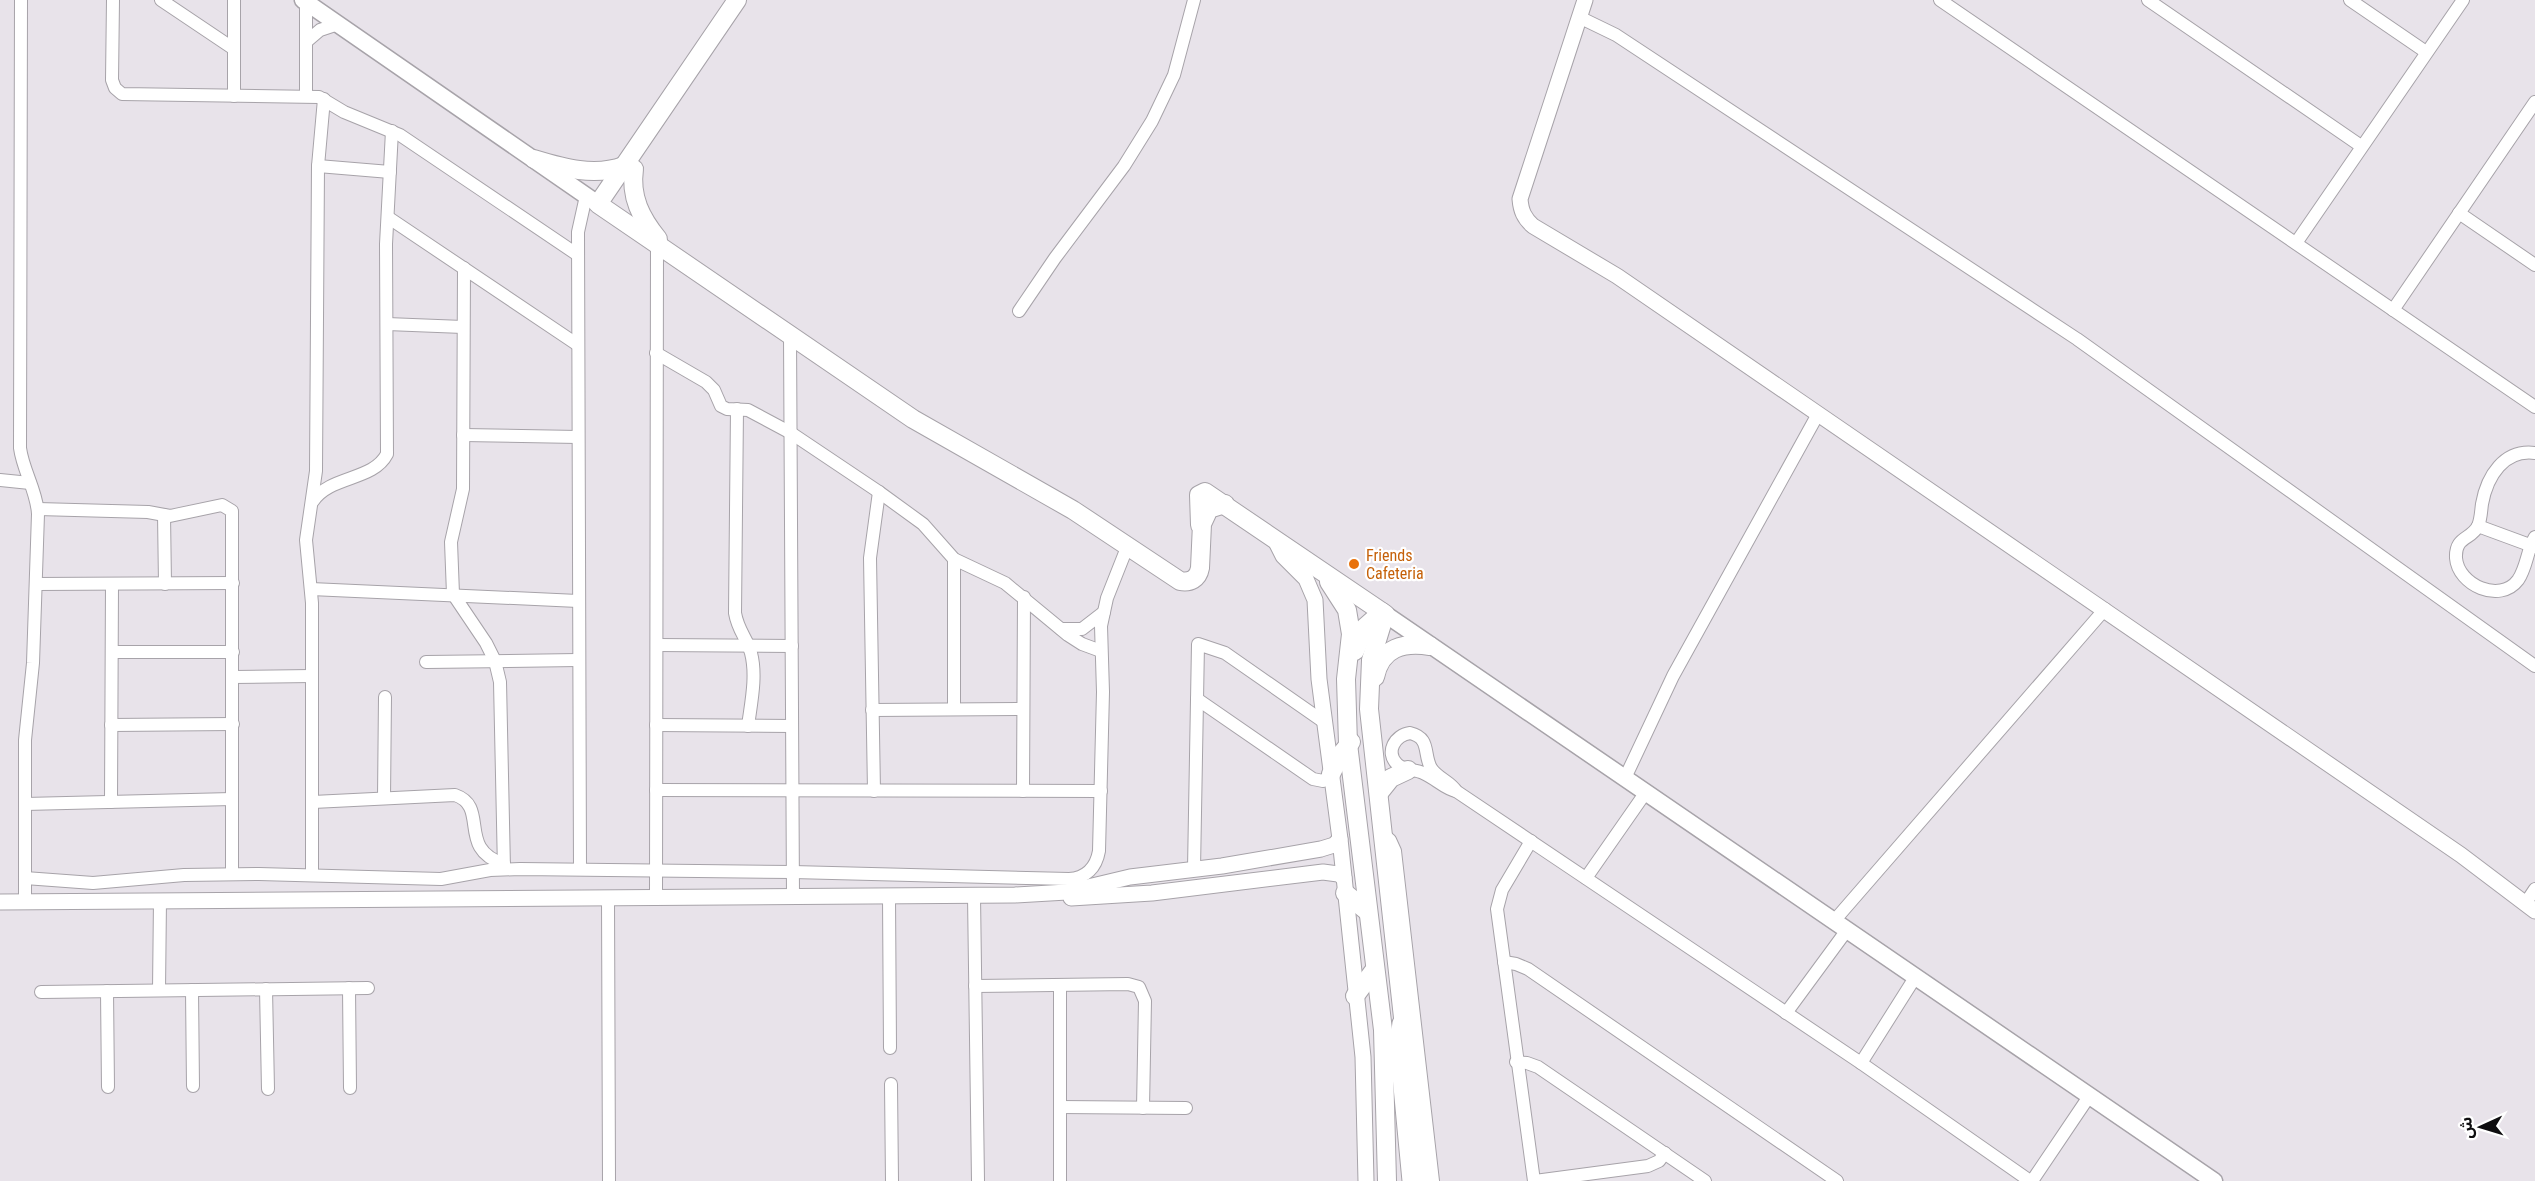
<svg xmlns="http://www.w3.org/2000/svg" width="2535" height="1181" font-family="'Roboto Condensed','Noto Sans Arabic',sans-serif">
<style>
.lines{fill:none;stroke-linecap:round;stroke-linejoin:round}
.minor-casing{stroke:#a7a3a9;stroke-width:14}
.tertiary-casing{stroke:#a7a3a9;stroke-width:17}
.secondary-casing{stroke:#a7a3a9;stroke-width:19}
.primary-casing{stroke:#a7a3a9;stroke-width:20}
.minor{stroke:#fff;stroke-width:12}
.tertiary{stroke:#fff;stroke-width:15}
.secondary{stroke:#fff;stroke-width:16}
.primary{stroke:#fff;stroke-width:18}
.food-dot{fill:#e8710a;stroke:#fff;stroke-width:2}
.labels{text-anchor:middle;stroke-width:4.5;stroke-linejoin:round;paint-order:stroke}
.food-label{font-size:16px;fill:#c56008;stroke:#fff;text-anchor:start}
</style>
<rect width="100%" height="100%" fill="#e8e3ea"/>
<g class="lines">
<!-- minor casing -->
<g class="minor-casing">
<g id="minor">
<path d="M21 0 20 448C23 471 37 491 38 514L33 663 25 740V902"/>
<polyline points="113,0 112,80 115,88 122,94 319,97 344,112 400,135 578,255"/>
<polyline points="161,0 234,49"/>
<polyline points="234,0 234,96"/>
<polyline points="1940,0 2535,407"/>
<polyline points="2148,0 2361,146"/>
<polyline points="2350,0 2426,52"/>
<polyline points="1581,18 1616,35 2077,339 2535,666"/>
<polyline points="306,42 320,30 338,24"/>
<polyline points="306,96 306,2"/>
<polyline points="318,166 390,172"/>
<polyline points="2459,213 2535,265"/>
<polyline points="389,218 578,345"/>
<polyline points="2296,243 2463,0"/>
<polyline points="464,268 463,489 451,542 453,594 486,643 495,661 500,682 504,869"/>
<polyline points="2393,310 2535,102"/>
<polyline points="1019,311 1055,258 1124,166 1152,121 1174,75 1194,0"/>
<polyline points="387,324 463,327"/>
<polyline points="790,335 793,897"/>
<polyline points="656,353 706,382 714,390 721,406 727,409 748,410 791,433 879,492 923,524 954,559 1005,583 1068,635 1082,644 1101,651"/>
<path d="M737 409 735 613C738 631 747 638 751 653 757 676 751 703 748 726"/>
<polyline points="463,435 578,437"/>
<path d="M2535 453C2504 449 2487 476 2482 504 2481 511 2481 519 2478 526 2471 540 2455 536 2456 558 2458 585 2500 604 2518 580 2527 567 2527 550 2535 537"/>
<polyline points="0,480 30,483"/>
<path d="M313 501C331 475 373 481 387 454L386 244 392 131"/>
<polyline points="38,509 148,512 170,516 222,505 232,511 232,874"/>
<polyline points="164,515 165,584"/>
<polyline points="2478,526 2535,547"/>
<polyline points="954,559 954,709"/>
<polyline points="36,584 233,583"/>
<polyline points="311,589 578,601"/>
<polyline points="1061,629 1082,629 1104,612"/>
<polyline points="657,645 792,646"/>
<polyline points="112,652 233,652"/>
<polyline points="426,662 578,660"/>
<polyline points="233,677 312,676"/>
<polyline points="1197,699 1313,779 1323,781 1331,774"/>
<polyline points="872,710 1023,709"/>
<polyline points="111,725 233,724"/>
<polyline points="656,725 792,726"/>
<path d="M1410 733C1431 738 1423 754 1431 768 1437 778 1451 782 1456 791 1445 789 1435 778 1423 773 1415 769 1404 771 1397 764 1385 752 1395 735 1410 733Z"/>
<polyline points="1625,778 1673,676 1818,414"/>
<polyline points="656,790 1101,791"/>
<polyline points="874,791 870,558 879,492"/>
<polyline points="1023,791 1024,597"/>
<polyline points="1456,791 1861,1063 2030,1181"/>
<polyline points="384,798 385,697"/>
<polyline points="111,802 112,584"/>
<path d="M313 802 455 795C490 807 456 849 504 864"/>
<polyline points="25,804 232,799"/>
<polyline points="1382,833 1390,840 1395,851 1433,1181"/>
<polyline points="1531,841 1502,890 1497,909 1534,1181"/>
<polyline points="580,869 578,232 586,196"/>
<polyline points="1194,869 1198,644 1225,653 1324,722"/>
<polyline points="312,874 312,603 306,540 316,471 318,166 324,99"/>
<path d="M25 878 93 883 184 875 259 874 441 879 490 870 520 869 793 872 1069 879C1086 878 1096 868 1099 851L1103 692 1101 626 1107 598 1128 545"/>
<polyline points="1586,878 1646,792"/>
<polyline points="974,896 978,1181"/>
<polyline points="889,897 890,1048"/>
<polyline points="608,898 609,1181"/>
<polyline points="656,898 657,244"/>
<polyline points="2525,904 2535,889"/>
<polyline points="1834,921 2105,609"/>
<polyline points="1504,962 1516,964 1528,969 1837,1181"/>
<polyline points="975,986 1128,984 1139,987 1145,1001 1143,1108"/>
<polyline points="349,988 350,1088"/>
<polyline points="266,989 268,1089"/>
<polyline points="159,990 160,900"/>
<polyline points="192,990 193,1086"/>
<polyline points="107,991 108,1087"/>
<polyline points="41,992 368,988"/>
<polyline points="1786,1013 1847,930"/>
<polyline points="1516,1062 1527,1063 1538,1067 1705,1181"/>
<polyline points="1861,1063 1916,976"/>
<polyline points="891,1084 892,1181"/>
<polyline points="1060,1107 1186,1108"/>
<polyline points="1060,1181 1060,985"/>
<polyline points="1535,1181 1648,1166 1659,1161 1665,1153"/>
<polyline points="2032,1181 2090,1095"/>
</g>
</g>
<!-- tertiary casing -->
<g class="tertiary-casing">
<g id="tertiary">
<path d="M1585 0 1520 199C1521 211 1524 218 1533 226L1617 276 2461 855 2535 911"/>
<polyline points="1274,538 1283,556 1306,579 1315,600 1319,679 1340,839 1363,1057 1366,1181"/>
<polyline points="1071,898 1152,893 1323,872 1338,874 1344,878"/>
<polyline points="0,902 1015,895 1067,892 1130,877 1222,866 1321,849 1334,845 1340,839"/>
<polyline points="1400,1023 1397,1044 1410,1181"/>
</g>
</g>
<!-- secondary casing -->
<g class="secondary-casing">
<g id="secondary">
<polyline points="303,0 598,204"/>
<polyline points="1385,614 2214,1181"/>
</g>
</g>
<!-- primary casing -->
<g class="primary-casing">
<g id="primary">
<path d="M737 0 598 204 913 419 1073 510 1180 581C1190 583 1198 579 1200 568L1202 524 1209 509 1225 504"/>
<path d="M534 159C564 168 594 177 624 166"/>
<path d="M634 169C630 197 641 218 658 239"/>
<polyline points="1200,525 1199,495 1205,492 1385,614 1371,660 1369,709 1421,1181"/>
<polyline points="1329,582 1347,610 1351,634 1346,679 1348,744 1383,1030 1387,1181"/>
<polyline points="1355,651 1365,627 1382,612"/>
<path d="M1375 677C1381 647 1404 642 1430 646"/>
<polyline points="1331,774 1341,754 1351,742"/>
<polyline points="1379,793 1391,778 1408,770"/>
<polyline points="1345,893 1368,912"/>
<polyline points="1355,996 1375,969"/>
</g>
</g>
<!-- minor -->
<use href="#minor" class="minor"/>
<!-- tertiary -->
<use href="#tertiary" class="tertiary"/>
<!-- secondary -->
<use href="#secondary" class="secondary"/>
<!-- primary -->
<use href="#primary" class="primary"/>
</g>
<!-- markers -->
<circle class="food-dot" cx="1354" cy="564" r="6"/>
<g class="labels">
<!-- food labels -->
<g class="food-label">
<text x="1366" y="561">Friends<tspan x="1366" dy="18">Cafeteria</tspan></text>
</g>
</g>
<!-- north arrow -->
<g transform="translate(2481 1127) rotate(266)" stroke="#ffffff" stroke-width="4.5" paint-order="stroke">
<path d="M0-4.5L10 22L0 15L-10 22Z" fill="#0e0d0f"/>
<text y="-9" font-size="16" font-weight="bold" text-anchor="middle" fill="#0e0d0f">ش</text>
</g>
</svg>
